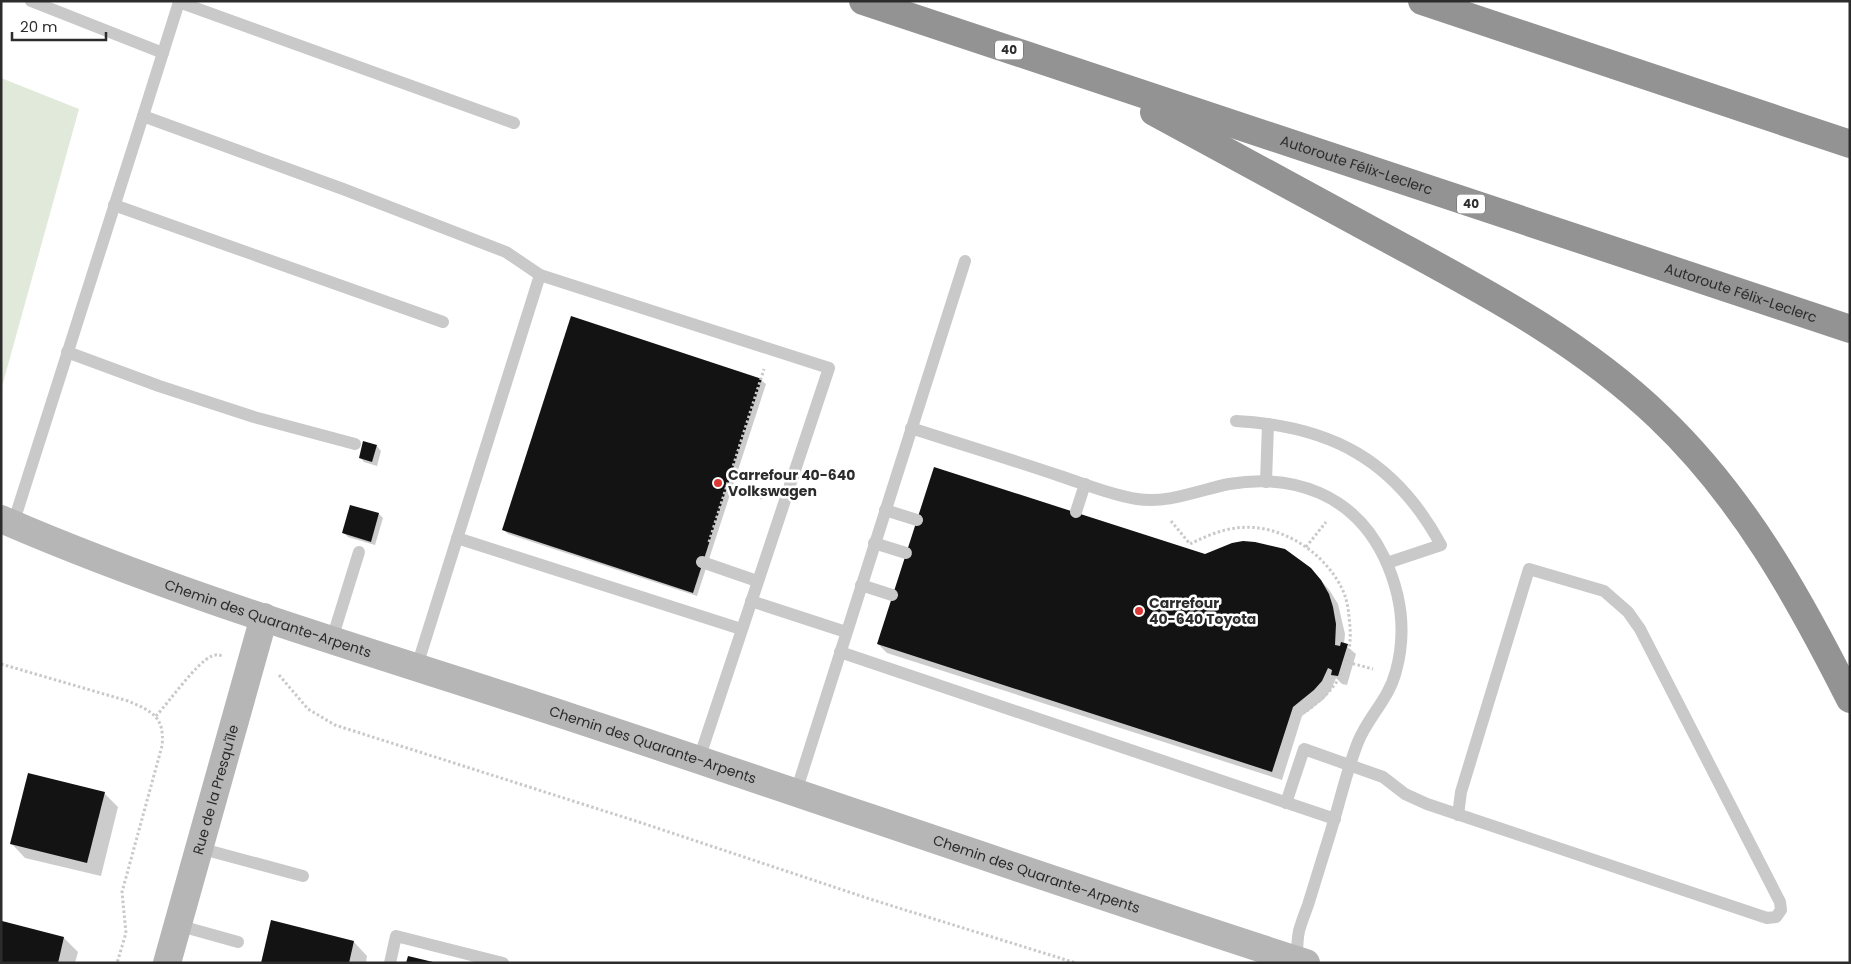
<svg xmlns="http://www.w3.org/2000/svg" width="1851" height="964" font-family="Poppins,sans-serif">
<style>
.green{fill:#e1e9da}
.shadow{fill:#0003}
.building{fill:#131313}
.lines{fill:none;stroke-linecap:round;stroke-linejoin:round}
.path{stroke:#c9c9c9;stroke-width:3;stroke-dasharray:2.5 2.5;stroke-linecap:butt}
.lane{stroke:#c9c9c9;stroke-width:12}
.secondary{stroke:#b6b6b6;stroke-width:28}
.highway{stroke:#939393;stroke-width:28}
.poi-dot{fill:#db3936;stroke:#fff;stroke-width:2}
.labels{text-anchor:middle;stroke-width:5;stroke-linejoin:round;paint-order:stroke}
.shield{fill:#fff;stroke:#6b6b6b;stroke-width:1}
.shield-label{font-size:12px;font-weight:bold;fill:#2c2c2c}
.street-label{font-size:14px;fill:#2c2c2c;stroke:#fff}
.poi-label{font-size:14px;font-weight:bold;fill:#2c2c2c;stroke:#fff;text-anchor:start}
</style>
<rect width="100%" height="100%" fill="#fff"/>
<!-- green -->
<polygon class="green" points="1,78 79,109 1,390"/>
<!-- shadow -->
<g class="shadow">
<polygon points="761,380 766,384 697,596 508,534 504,530"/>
<polygon points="377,446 381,451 377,466 364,462 360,457"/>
<polygon points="379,514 383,518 375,545 348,537 344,533"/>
<polygon points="1205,555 1320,579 1330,591 1338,604 1345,634 1344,644 1356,654 1347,685 1342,684 1336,678 1331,690 1324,699 1302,716 1282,780 887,653 878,644"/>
<polygon points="104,793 118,807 101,876 25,858 12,844"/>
<polygon points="3,922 64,938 78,952 75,963 1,963"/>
<polygon points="354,942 367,956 366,963 262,963"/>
</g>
<!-- building -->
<g class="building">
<polygon points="571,316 762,379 693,593 502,530"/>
<polygon points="363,441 377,445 372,462 359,458"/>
<polygon points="934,467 1205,554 1232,543 1243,541 1255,542 1285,549 1311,568 1321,580 1329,594 1333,607 1336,624 1335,645 1340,646 1341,642 1348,644 1338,676 1331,675 1332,670 1328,668 1322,681 1314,690 1293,707 1272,772 877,644"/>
<polygon points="350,505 379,513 371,542 342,533"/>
<polygon points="28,773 105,792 87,863 10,844"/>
<polygon points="271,920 354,941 349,963 261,963"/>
<polygon points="2,921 64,937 58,963 1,963"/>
<polygon points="408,956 433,962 433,963 406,963"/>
</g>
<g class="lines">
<!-- path -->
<g class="path">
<polyline points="727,487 762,498"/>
<path d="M1171 521 1190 544C1204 537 1220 530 1236 528 1280 522 1327 553 1344 593 1348 603 1349 615 1350 627 1351 643 1349 660 1341 675 1332 691 1319 702 1304 713"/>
<polyline points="709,542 764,369"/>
<polyline points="1306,547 1326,522"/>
<polyline points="1343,661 1373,669"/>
<path d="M1 664 128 701C152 711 165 717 162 746L122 892 126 933 117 963"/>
<polyline points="279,675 308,709 335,725 642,823 873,900 1076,963"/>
<path d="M156 716C169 702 197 662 212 656 217 654 219 655 223 656"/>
</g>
<!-- lane -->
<g class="lane">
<polyline points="31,1 163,53"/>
<polyline points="143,116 179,2 514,123"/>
<polyline points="114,205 443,322"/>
<polyline points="67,352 159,386 254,417 355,444"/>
<path d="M1236 421C1331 426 1395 460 1441 545L1387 563"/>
<path d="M911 428C960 444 1010 459 1060 476 1085 484 1110 495 1137 499 1168 504 1199 490 1229 484 1295 473 1354 495 1384 557 1401 593 1407 631 1396 671 1389 699 1368 717 1358 742 1346 772 1339 806 1329 837 1322 859 1315 882 1308 905 1305 913 1301 923 1299 931 1297 940 1297 951 1297 960"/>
<polyline points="1266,482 1268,424"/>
<polyline points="885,510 917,520"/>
<polyline points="1076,512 1085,484"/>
<polyline points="13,524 143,116 343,189 506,252 540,275"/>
<polyline points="457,538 741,629"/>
<polyline points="874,543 906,553"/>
<polyline points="702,562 757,581"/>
<polyline points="861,585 892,595"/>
<polyline points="751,601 846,632"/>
<polyline points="332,639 359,552"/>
<polyline points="840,652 1335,819"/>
<polyline points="417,666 540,275 829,368 699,759"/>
<polyline points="796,792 965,261"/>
<polyline points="1286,803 1304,749 1383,777 1405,794 1427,804 1767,918 1776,917 1781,910 1780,902 1640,629 1628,612 1604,591 1529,569 1461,792 1458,815"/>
<polyline points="199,848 303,876"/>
<polyline points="177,925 238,942"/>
<polyline points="390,963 396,936 503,963"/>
</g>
<!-- secondary -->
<g class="secondary">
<path id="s1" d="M1 519C185 599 380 654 570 717 816 798 1060 884 1306 963"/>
<path id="s2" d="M167 963 264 617"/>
</g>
<!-- highway -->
<g class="highway">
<path id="s3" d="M863 1 1850 329"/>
<polyline points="1422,1 1850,144"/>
<path d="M1154 112C1235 156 1316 200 1397 244 1489 294 1582 343 1659 417 1743 497 1798 596 1850 699"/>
</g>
</g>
<!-- markers -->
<g class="poi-dot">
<circle cx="718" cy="483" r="5"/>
<circle cx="1139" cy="611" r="5"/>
</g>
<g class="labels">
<!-- shield labels -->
<g class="shield">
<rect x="995" y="40.5" width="28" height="19" rx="4"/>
<rect x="1457" y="194.5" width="28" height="19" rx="4"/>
</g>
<g class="shield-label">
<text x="1009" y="54">40</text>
<text x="1471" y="208">40</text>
</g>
<!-- street labels -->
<g class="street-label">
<text dy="5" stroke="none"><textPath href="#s3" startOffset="520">Autoroute Félix-Leclerc</textPath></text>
<text dy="5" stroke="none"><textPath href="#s3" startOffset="925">Autoroute Félix-Leclerc</textPath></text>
<text dy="5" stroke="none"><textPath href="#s1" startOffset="285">Chemin des Quarante-Arpents</textPath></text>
<text dy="5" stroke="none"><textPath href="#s1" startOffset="690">Chemin des Quarante-Arpents</textPath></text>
<text dy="5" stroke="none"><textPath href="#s2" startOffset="180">Rue de la Presqu'île</textPath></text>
<text dy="5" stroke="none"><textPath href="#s1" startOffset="1095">Chemin des Quarante-Arpents</textPath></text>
</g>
<!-- poi labels -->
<g class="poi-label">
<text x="728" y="480">Carrefour 40-640<tspan x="728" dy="16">Volkswagen</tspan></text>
<text x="1149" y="608">Carrefour<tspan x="1149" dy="16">40-640 Toyota</tspan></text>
</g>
</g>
<!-- border -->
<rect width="1851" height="964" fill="none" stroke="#2c2c2c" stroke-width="5"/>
<!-- scale -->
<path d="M12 32v8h94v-8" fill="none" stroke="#2c2c2c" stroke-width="2.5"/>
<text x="20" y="32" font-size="15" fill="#2c2c2c" stroke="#ffffff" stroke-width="4" paint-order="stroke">20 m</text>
</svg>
